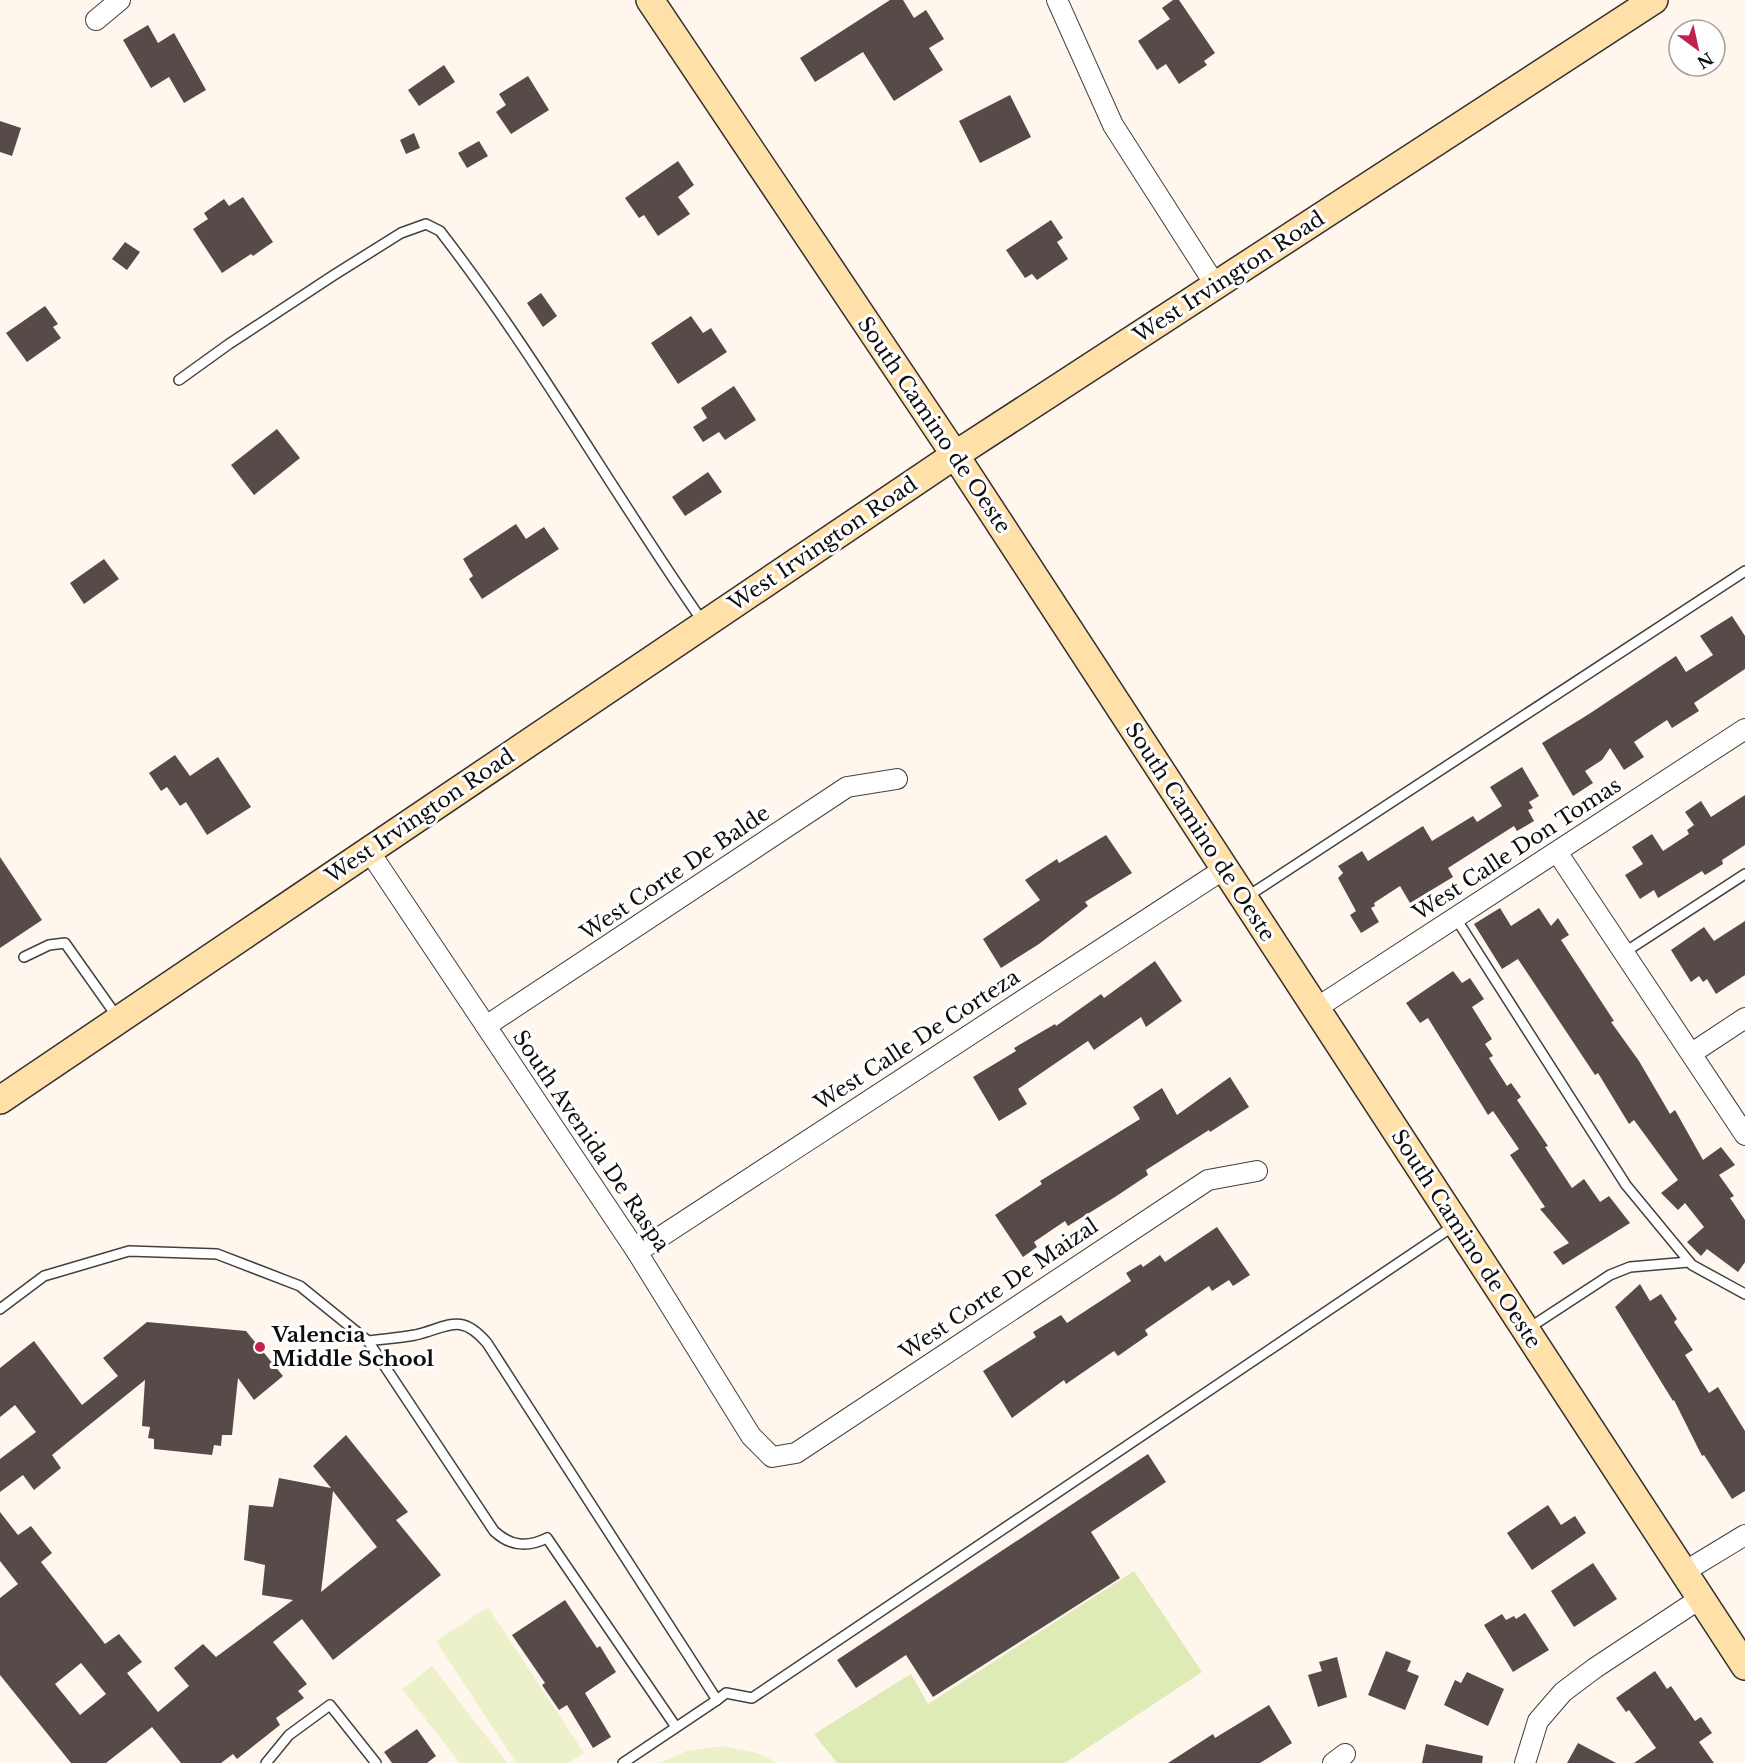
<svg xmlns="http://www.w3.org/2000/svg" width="1745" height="1763" font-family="'Libre Baskerville',serif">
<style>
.green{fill:#deebb6}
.pitch{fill:#edf1c9}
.building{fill:#574b49;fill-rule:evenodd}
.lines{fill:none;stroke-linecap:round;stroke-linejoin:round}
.lane-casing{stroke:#414141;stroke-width:12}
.street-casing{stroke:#414141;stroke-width:22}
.secondary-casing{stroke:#303030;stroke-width:30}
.lane{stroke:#fff;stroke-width:9}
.street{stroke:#fff;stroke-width:20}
.secondary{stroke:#ffe0a9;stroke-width:27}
.poi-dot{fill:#c22150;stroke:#fff;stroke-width:2}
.labels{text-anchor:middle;stroke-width:6;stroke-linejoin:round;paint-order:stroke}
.street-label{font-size:21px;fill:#0e0e0e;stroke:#fff}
.poi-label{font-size:21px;font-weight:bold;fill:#0e0e0e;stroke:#fff;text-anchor:start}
</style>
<rect width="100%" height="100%" fill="#fff7ee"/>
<!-- green -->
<polygon class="green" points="1134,1571 1202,1672 1065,1763 837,1763 814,1734 911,1674 928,1704"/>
<!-- pitch -->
<g class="pitch">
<polygon points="488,1607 584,1753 568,1763 516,1763 436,1641"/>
<polygon points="432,1666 507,1763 460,1763 402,1689"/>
<polygon points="722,1746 758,1753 777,1763 660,1763 686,1751"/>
</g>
<!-- building -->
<g class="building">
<polygon points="890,0 903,0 914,18 926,10 944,39 929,48 943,70 894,101 863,52 815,82 800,58"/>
<polygon points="1173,0 1179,0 1215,53 1204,61 1207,65 1179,84 1166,64 1157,70 1138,41 1170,19 1162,8"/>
<polygon points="148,25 158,43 174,33 206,90 184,103 169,77 151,88 123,40"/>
<polygon points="444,65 455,82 419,106 408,90"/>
<polygon points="528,76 549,110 511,134 496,112 506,105 499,94"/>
<polygon points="1010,95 1031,137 980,163 959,121"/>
<polygon points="0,121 21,128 12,156 0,152"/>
<polygon points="414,133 420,148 406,154 400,140"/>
<polygon points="479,141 488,156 467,168 458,153"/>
<polygon points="678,161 694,185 678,197 690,214 658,236 644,215 639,218 625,198"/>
<polygon points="243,197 273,242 253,256 251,254 222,273 193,229 208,219 204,213 224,199 229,206"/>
<polygon points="1051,220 1063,238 1057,242 1068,259 1037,280 1032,274 1025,278 1006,250"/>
<polygon points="125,242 140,252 127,270 112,259"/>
<polygon points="541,293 557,316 543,327 527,303"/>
<polygon points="45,306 58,324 53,327 61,338 27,362 6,333"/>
<polygon points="691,316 703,333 711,328 727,352 678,384 651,343"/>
<polygon points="734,386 756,420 725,440 719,432 703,442 693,427 707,418 701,408"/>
<polygon points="277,429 300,458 254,495 231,465"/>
<polygon points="708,472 722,492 685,516 672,497"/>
<polygon points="516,524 526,539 544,527 559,549 482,599 469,579 473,576 463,559"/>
<polygon points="104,559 119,579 84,604 70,583"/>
<polygon points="1732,616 1745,636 1745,669 1694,703 1699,711 1672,728 1667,720 1634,742 1644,757 1624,770 1610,748 1602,760 1585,771 1593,783 1573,796 1542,743 1589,714 1676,656 1686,672 1713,655 1700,636"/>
<polygon points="175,755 190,776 218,757 251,807 207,835 186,802 180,806 167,787 161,791 149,773"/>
<polygon points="1522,767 1539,796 1529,802 1533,808 1528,810 1534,821 1517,831 1514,826 1448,868 1453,877 1410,903 1400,886 1374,903 1375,906 1371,908 1379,922 1361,933 1350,915 1356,911 1338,878 1343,873 1338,866 1362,851 1368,861 1423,826 1432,841 1473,816 1477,822 1502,806 1490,787"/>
<polygon points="1745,795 1745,845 1722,860 1723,864 1705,875 1702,871 1658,898 1654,890 1640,899 1625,875 1643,864 1632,847 1652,834 1663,851 1689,834 1687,830 1694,825 1685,812 1701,801 1711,817"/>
<polygon points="1106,835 1132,873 1085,902 1088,906 1039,944 1001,968 983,939 1040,900 1025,880 1057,859 1059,863"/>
<polygon points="0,857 42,920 0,948"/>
<polygon points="1500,908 1511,926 1539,908 1551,926 1558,918 1569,935 1561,940 1614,1021 1611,1022 1639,1061 1670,1114 1675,1110 1703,1160 1721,1147 1735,1165 1719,1175 1734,1196 1730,1198 1745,1220 1745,1262 1738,1272 1707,1249 1701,1256 1687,1242 1704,1227 1685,1203 1678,1210 1661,1193 1678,1180 1634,1120 1629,1124 1598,1073 1595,1075 1518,959 1502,969 1474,924"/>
<polygon points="1745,921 1745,975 1716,994 1707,979 1703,982 1699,976 1691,982 1671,950 1704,927 1714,941"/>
<polygon points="1155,961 1182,1001 1146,1027 1141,1017 1094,1050 1088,1041 1018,1089 1027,1104 999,1121 973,1077 1016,1051 1014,1048 1055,1024 1056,1026 1101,994 1104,998"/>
<polygon points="1453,971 1462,983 1470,978 1484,999 1472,1007 1492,1039 1485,1044 1493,1056 1489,1058 1507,1086 1511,1083 1521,1097 1517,1100 1548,1146 1545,1147 1572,1188 1584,1179 1600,1202 1609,1196 1630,1223 1563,1265 1553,1252 1569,1243 1540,1209 1545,1207 1510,1155 1519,1149 1493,1111 1488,1115 1428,1018 1420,1023 1406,1003"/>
<polygon points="1230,1077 1249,1107 1210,1132 1209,1130 1146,1170 1148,1175 1115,1197 1068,1226 1065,1221 1034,1242 1037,1247 1023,1257 995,1215 1042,1184 1040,1181 1140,1119 1133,1107 1162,1088 1177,1115"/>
<polygon points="1217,1227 1250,1275 1233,1286 1229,1280 1212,1291 1209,1286 1145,1330 1148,1335 1118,1356 1114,1351 1066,1384 1064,1380 1012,1418 983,1371 1036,1337 1033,1332 1061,1315 1067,1323 1131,1281 1126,1273 1141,1264 1143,1267 1160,1255 1165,1262"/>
<polygon points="1640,1284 1650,1301 1661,1294 1677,1319 1674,1322 1693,1350 1685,1355 1709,1393 1718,1387 1745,1431 1745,1491 1732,1499 1704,1455 1702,1456 1674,1400 1673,1401 1615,1307"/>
<polygon points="147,1322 246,1331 283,1376 254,1400 238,1378 232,1435 222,1435 221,1446 214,1445 212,1455 154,1449 154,1439 148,1438 150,1427 142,1426 145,1380 52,1455 61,1468 34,1490 23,1475 0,1492 0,1459 36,1432 15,1405 0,1417 0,1368 34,1341 82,1405 118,1376 103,1358"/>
<path d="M346 1435 408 1512 396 1520 441 1575 333 1660 302 1619 273 1642 307 1684 298 1691 304 1698 276 1718 280 1725 237 1759 233 1754 221 1763H181L152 1727 106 1763H71L0 1675V1598L18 1584 0 1561V1512L18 1535 31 1526 52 1553 41 1562 105 1644 119 1634 142 1662 127 1673 158 1712 189 1686 174 1668 203 1644 216 1657 293 1600 262 1595 265 1565 244 1560 249 1505 273 1507 279 1478 331 1488 313 1466ZM333 1491 377 1547 321 1592ZM81 1663 106 1694 80 1715 55 1684Z"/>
<polygon points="1148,1454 1166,1482 1091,1532 1120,1578 933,1697 906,1655 856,1688 837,1660"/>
<polygon points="1548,1505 1561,1525 1575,1516 1586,1533 1532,1570 1507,1533"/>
<polygon points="1593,1563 1617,1599 1574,1627 1551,1591"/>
<polygon points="565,1600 597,1648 600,1646 616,1672 585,1693 611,1737 593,1748 567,1705 559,1710 542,1685 545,1683 512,1635"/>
<polygon points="1525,1613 1549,1650 1513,1672 1484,1625 1502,1614 1506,1620 1514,1616 1516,1619"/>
<polygon points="1386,1651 1411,1661 1407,1671 1419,1676 1405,1710 1368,1695"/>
<polygon points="1337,1657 1347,1697 1318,1707 1308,1675 1322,1671 1319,1662"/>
<polygon points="1655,1671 1667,1689 1671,1686 1695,1721 1701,1717 1712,1733 1699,1742 1714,1763 1634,1763 1656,1748 1629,1710 1626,1712 1616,1698"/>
<polygon points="1467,1672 1504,1689 1488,1726 1444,1705 1455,1680 1461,1683"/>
<polygon points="1269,1705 1292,1743 1260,1763 1168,1763 1213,1734 1215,1738"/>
<polygon points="417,1729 436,1756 427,1763 392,1763 384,1752"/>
<polygon points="1578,1743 1616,1763 1567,1763"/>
<polygon points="1426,1744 1483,1756 1482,1763 1422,1763"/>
</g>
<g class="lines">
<!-- lane casing -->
<g class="lane-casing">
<g id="lane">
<path d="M179 380 229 344 334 275 401 233 426 224 440 231C536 355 613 493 703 622"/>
<polyline points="1248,896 1745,571"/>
<polyline points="1455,917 1626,1185 1692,1265 1745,1294"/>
<polyline points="1625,952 1745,874"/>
<polyline points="24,957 49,945 65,943 118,1018"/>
<path d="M0 1309 44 1276 129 1251 217 1254 300 1286 368 1341C383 1339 399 1338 415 1335 447 1328 460 1311 487 1343L717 1700 726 1693 752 1698 1455 1225"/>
<polyline points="1529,1328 1610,1275 1630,1267 1689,1262"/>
<path d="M368 1341 494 1531C510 1546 527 1548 547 1538L676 1727"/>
<polyline points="266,1763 289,1735 330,1705 376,1763"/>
<polyline points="623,1763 717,1700"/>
</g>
</g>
<!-- street casing -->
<g class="street-casing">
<g id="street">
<polyline points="1057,0 1113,125 1216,286"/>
<polyline points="96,20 120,0"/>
<polyline points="369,851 637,1252 751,1436 772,1457 796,1453 1208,1180 1257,1171"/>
<polyline points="1557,852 1745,1135"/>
<polyline points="1315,1009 1745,729"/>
<polyline points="486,1026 847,787 897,779"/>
<polyline points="1692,1053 1745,1018"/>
<polyline points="637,1252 1224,869"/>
<polyline points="1684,1572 1745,1535"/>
<polyline points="1333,1763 1345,1754"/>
<polyline points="1525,1763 1538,1721 1563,1692 1595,1668 1701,1598"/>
</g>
</g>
<!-- secondary casing -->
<g class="secondary-casing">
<g id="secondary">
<polyline points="650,0 955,455 1745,1666"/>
<polyline points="0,1100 955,455 1654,0"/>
</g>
</g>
<!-- lane -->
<use href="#lane" class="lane"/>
<!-- street -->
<use href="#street" class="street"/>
<!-- secondary -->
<use href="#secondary" class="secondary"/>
</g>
<!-- markers -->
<circle class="poi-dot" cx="260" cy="1347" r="6"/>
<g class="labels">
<!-- street labels -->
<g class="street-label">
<text transform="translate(1229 277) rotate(-33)" y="7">West Irvington Road</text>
<text transform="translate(934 425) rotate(56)" y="7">South Camino de Oeste</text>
<text transform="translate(823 544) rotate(-34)" y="7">West Irvington Road</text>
<text transform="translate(420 816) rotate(-34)" y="7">West Irvington Road</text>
<text transform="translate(1200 832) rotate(57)" y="7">South Camino de Oeste</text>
<text transform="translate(1517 849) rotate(-33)" y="7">West Calle Don Tomas</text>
<text transform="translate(675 873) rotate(-34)" y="7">West Corte De Balde</text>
<text transform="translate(917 1040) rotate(-33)" y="7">West Calle De Corteza</text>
<text transform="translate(591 1141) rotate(56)" y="7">South Avenida De Raspa</text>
<text transform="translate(1466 1239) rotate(57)" y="7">South Camino de Oeste</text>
<text transform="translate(999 1289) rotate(-34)" y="7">West Corte De Maizal</text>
</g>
<!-- poi labels -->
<g class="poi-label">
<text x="272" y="1342">Valencia<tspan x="272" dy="24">Middle School</tspan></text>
</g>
</g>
<!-- north arrow -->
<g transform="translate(1697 48) rotate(147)"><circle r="28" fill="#ffffff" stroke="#9f9f9f" stroke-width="1.5"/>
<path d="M0-4.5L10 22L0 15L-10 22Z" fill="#c22150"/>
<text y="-9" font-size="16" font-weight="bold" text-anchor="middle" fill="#0e0e0e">N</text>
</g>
</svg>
